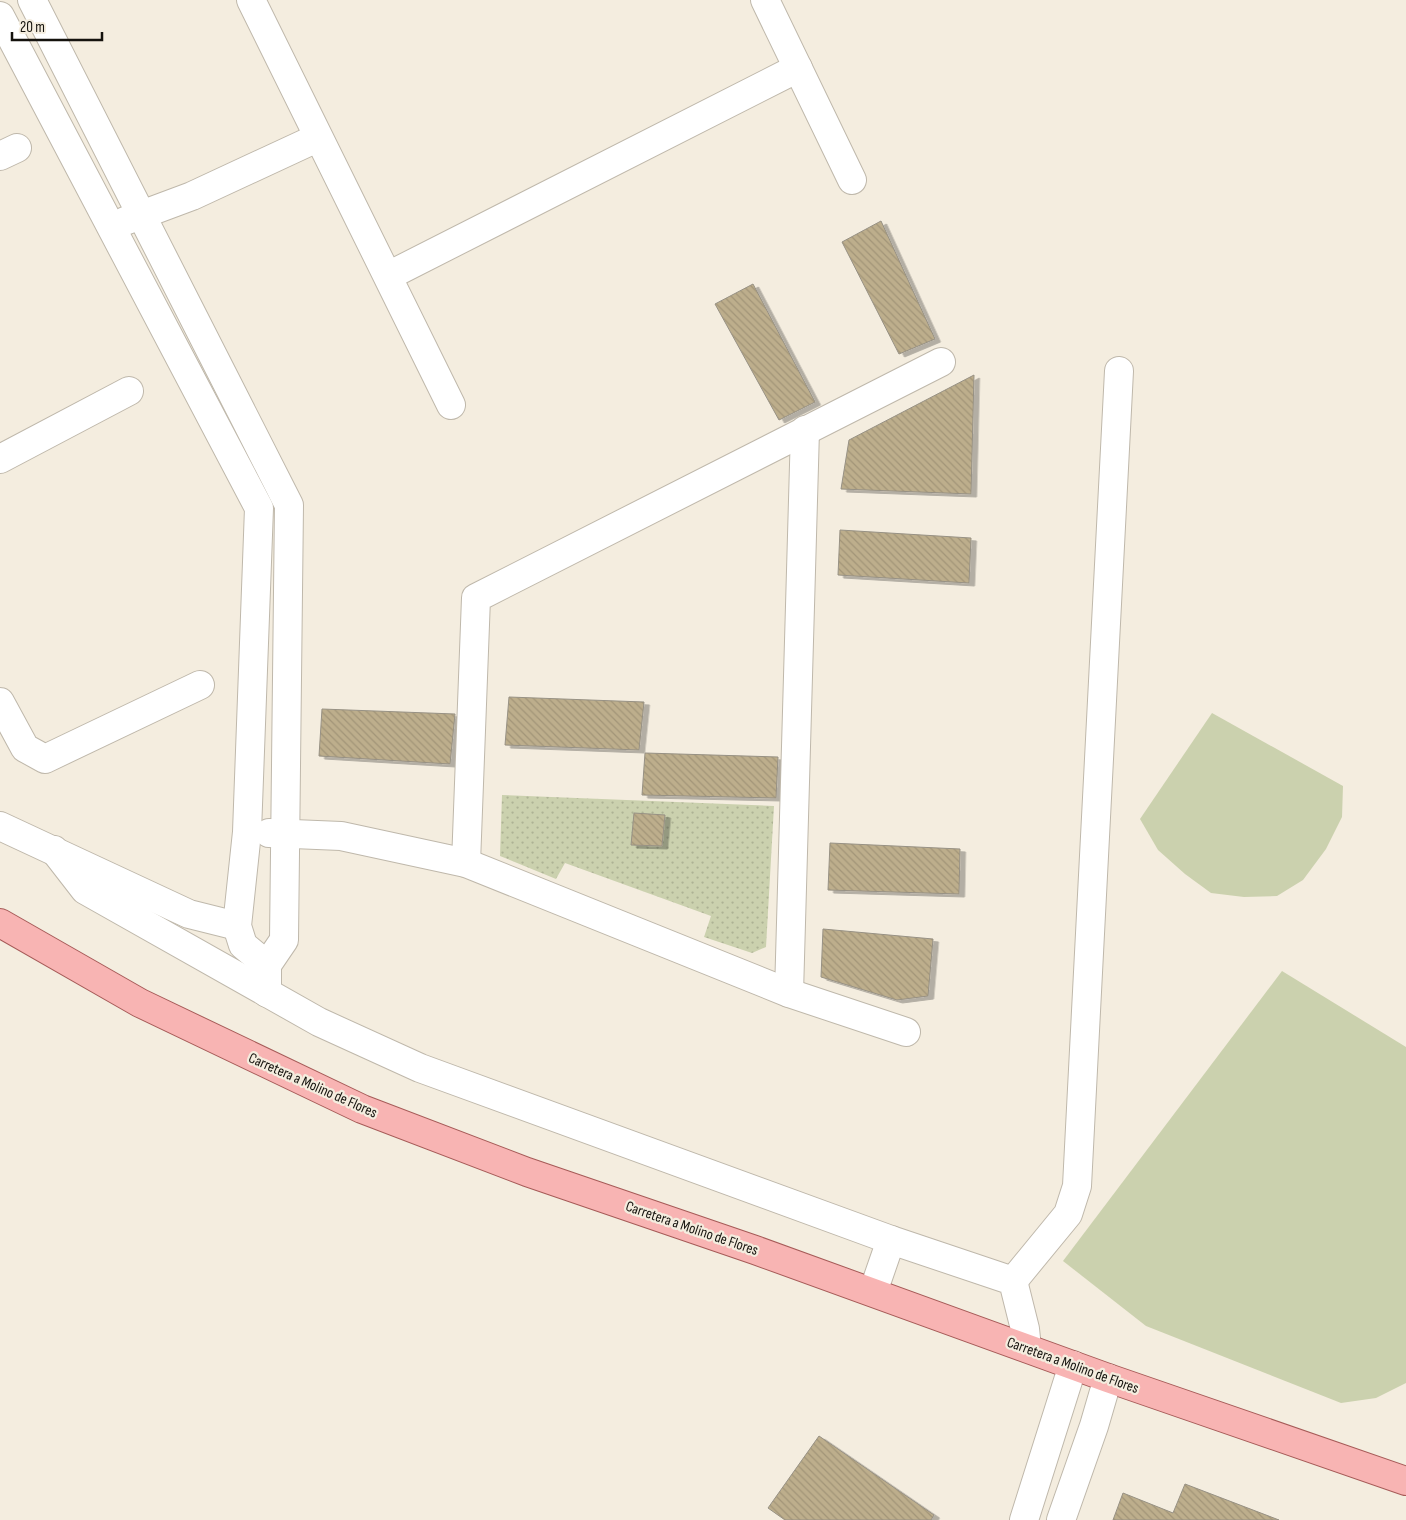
<svg xmlns="http://www.w3.org/2000/svg" width="1406" height="1520" font-family="'Sofia Sans Condensed',sans-serif">
<style>
.park{fill:url(#park-dots)}
.pitch{fill:#cbd1ae}
.building{fill:url(#building-back-hatch);stroke:#979184;filter:url(#shadow)}
.lines{fill:none;stroke-linecap:round;stroke-linejoin:round}
.minor-casing{stroke:#bfb8ab;stroke-width:30}
.major-casing{stroke:#a65b58;stroke-width:30}
.minor{stroke:#fff;stroke-width:28}
.major{stroke:#f8b4b3;stroke-width:28}
.labels{text-anchor:middle;stroke-width:4.5;stroke-linejoin:round;paint-order:stroke}
.street-label{font-size:15px;fill:#14120d;stroke:#f4eddf}
</style>
<defs>
<pattern id="park-dots" width="8" height="8" patternUnits="userSpaceOnUse" patternTransform="scale(1.25)"><rect width="8" height="8" fill="#cbd1ae"/><path d="M2 2h.1M6 6h.1" fill="none" stroke="#adb294" stroke-width="1.8" stroke-linecap="round"/></pattern>
<pattern id="building-back-hatch" width="6" height="6" patternUnits="userSpaceOnUse" patternTransform="scale(1.25)"><rect width="6" height="6" fill="#bdae8c"/><path d="M-1 5l2 2M0 0l6 6M5-1l2 2" fill="none" stroke="#a29578"/></pattern>
<filter id="shadow"><feDropShadow dx="5.5" dy="3" stdDeviation="0" flood-color="#0004"/></filter>
</defs>
<rect width="100%" height="100%" fill="#f4eddf"/>
<!-- park -->
<polygon class="park" points="502,795 774,806 766,947 752,953 704,937 711,916 565,863 556,879 500,856"/>
<!-- pitch -->
<g class="pitch">
<polygon points="1212,713 1343,786 1342,817 1326,849 1303,880 1277,896 1244,897 1211,893 1185,874 1158,850 1140,819"/>
<polygon points="1282,971 1406,1047 1406,1383 1376,1398 1341,1403 1146,1326 1063,1261"/>
</g>
<!-- building -->
<g class="building">
<polygon points="881,221 935,339 899,354 842,242"/>
<polygon points="753,284 815,402 779,420 715,304"/>
<polygon points="974,375 971,494 841,489 849,440"/>
<polygon points="840,530 971,538 969,583 838,575"/>
<polygon points="509,697 644,702 639,750 505,745"/>
<polygon points="322,709 455,714 450,764 319,756"/>
<polygon points="645,753 778,757 776,798 642,795"/>
<polygon points="634,813 665,815 662,846 631,845"/>
<polygon points="830,843 960,849 959,894 828,890"/>
<polygon points="823,929 933,939 928,996 897,1000 821,977"/>
<polygon points="819,1436 934,1515 931,1520 785,1520 768,1508"/>
<polygon points="1185,1484 1279,1520 1113,1520 1123,1493 1173,1513"/>
</g>
<g class="lines">
<!-- minor casing -->
<g class="minor-casing">
<g id="minor">
<polyline points="32,0 289,505 284,940 267,965 267,993"/>
<polyline points="251,0 451,405"/>
<polyline points="765,0 852,180"/>
<polyline points="0,16 259,508 247,832 237,926 243,945 267,965"/>
<polyline points="0,156 17,148"/>
<polyline points="125,221 192,196 317,138"/>
<polyline points="388,276 798,68"/>
<polyline points="0,459 129,391"/>
<polyline points="0,702 25,748 45,759 200,685"/>
<polyline points="0,826 189,914 237,926"/>
<polyline points="269,833 341,836 466,863 789,993 906,1032"/>
<polyline points="54,850 85,890 319,1022 420,1068 891,1240 1013,1281 1025,1329 1027,1348"/>
<polyline points="466,863 476,598 941,362"/>
<polyline points="789,993 805,430"/>
<polyline points="1013,1281 1068,1214 1077,1186 1119,371"/>
<polyline points="873,1292 891,1240"/>
<polyline points="1024,1520 1073,1365"/>
<polyline points="1061,1520 1094,1426 1108,1378"/>
</g>
</g>
<!-- major casing -->
<g class="major-casing">
<polyline id="major" points="0,923 140,1003 362,1109 527,1172 755,1250 1108,1378 1406,1481"/>
</g>
<!-- minor -->
<use href="#minor" class="minor"/>
<!-- major -->
<use href="#major" class="major"/>
</g>
<g class="labels">
<!-- street labels -->
<g class="street-label">
<text transform="translate(313 1085) rotate(24)" y="5">Carretera a Molino de Flores</text>
<text transform="translate(692 1228) rotate(19)" y="5">Carretera a Molino de Flores</text>
<text transform="translate(1073 1365) rotate(20)" y="5">Carretera a Molino de Flores</text>
</g>
</g>
<!-- scale -->
<path d="M12 32v8h90v-8" fill="none" stroke="#14120d" stroke-width="2.5"/>
<text x="20" y="32" font-size="15" fill="#14120d" stroke="#f4eddf" stroke-width="4" paint-order="stroke">20 m</text>
</svg>
